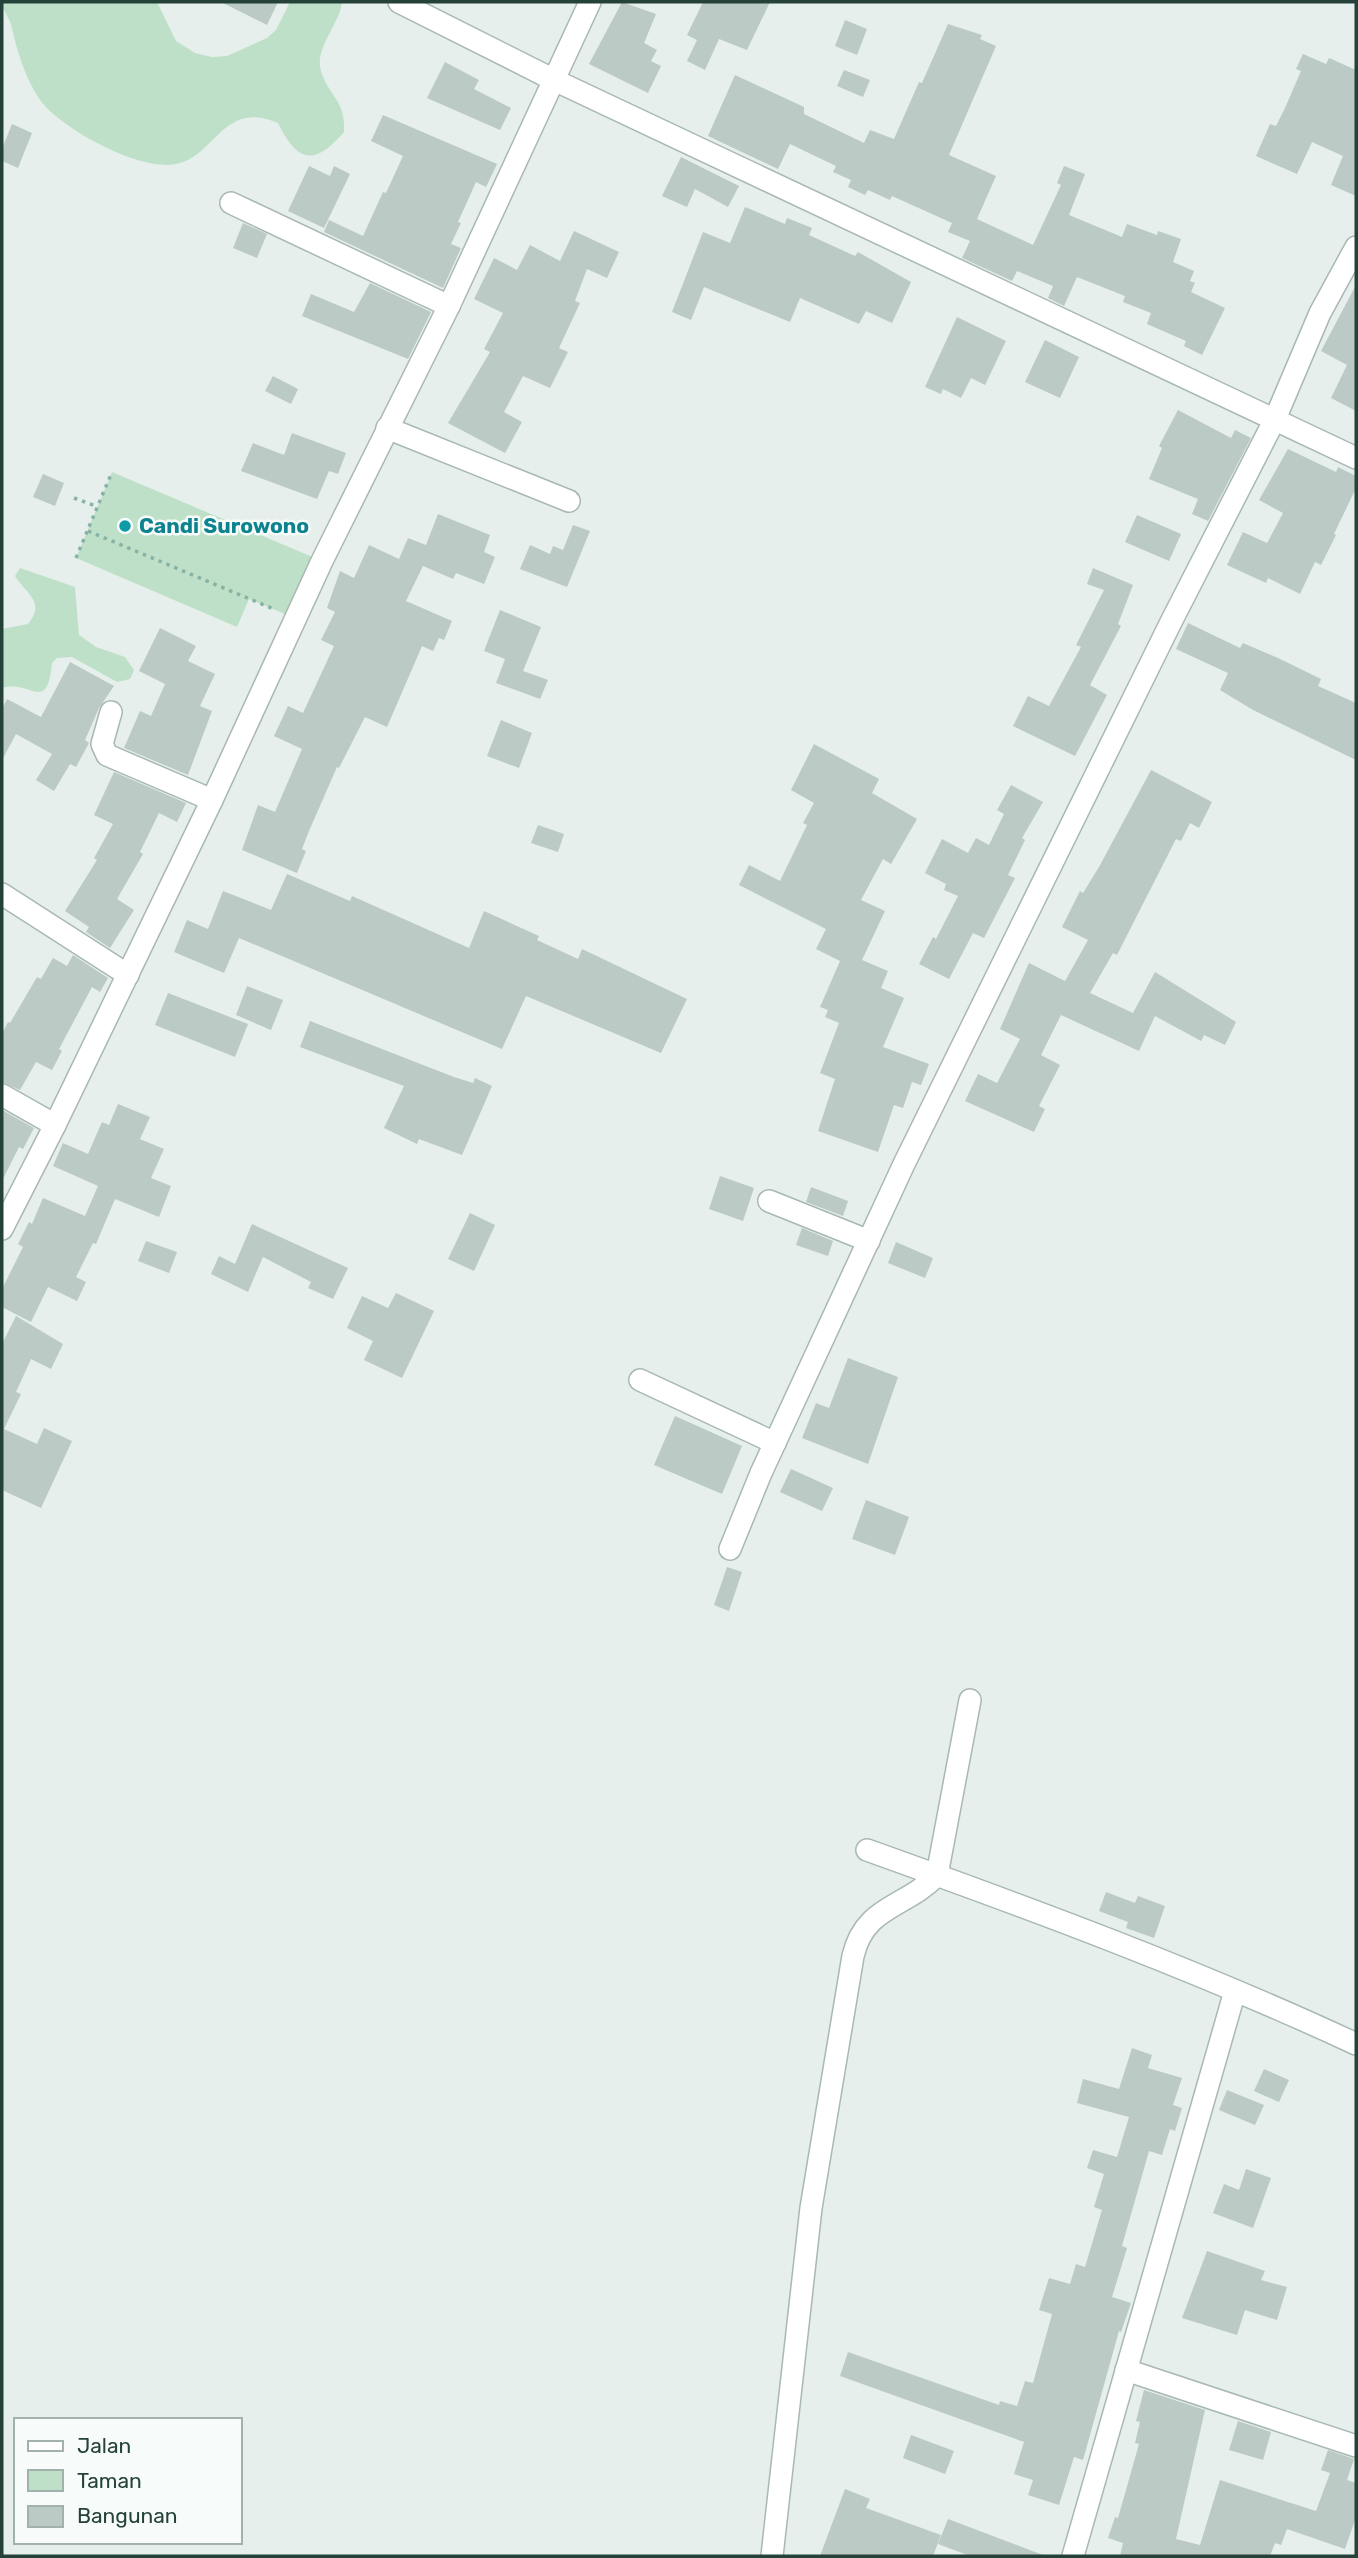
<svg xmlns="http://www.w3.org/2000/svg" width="1358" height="2558" font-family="Rubik,sans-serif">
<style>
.green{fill:#bfe0c8}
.building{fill:#bbcac4}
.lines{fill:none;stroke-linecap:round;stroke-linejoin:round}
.minor-casing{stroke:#a8b8b2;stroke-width:24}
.path{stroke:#86b3a5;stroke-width:3.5;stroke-dasharray:3.5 5;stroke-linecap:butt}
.minor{stroke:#fff;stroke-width:21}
.culture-dot{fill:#0f9aa8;stroke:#f7fbf9;stroke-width:2.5}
.labels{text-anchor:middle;stroke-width:5;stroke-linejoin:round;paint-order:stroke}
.culture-label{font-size:21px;font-weight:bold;fill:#0d838f;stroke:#f7fbf9;text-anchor:start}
</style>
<rect width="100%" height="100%" fill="#e6efeb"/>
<!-- green -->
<g class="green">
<path d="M2 2H157L176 41 195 53 212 57 227 56 267 38 276 30 290 2H342C340 24 314 48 321 71 329 97 346 100 344 132 314 167 297 162 278 123 223 99 216 156 176 164 141 172 61 129 40 100 24 76 18 53 11 25 9 16 2 11 2 2Z"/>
<polygon points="112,472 322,561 297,619 249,599 237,627 76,558"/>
<path d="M20 568 75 587 79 635 96 647 125 657 134 670 130 679 117 682 72 657 57 658 52 663C47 715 31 679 2 688V629L28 624C47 602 25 593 15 576Z"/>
</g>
<!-- building -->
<g class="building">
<polygon points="221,2 278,2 267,25"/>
<polygon points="622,2 656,14 644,43 657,50 651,61 661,66 648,93 589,64"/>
<polygon points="703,2 770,2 747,50 719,39 705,70 687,61 697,40 687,35"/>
<polygon points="845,20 867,29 857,55 835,46"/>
<polygon points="948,24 982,35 980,39 996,46 949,155 996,176 977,219 1033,245 1061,185 1057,183 1064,166 1085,174 1069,215 1122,237 1127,224 1157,235 1158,231 1181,239 1173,262 1194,271 1190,281 1195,283 1191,292 1225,308 1202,355 1184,346 1186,341 1147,324 1151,313 1123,302 1125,296 1077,277 1064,306 1048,298 1053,286 1017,271 1012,281 962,258 970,241 948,232 952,223 892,196 890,200 868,190 865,195 848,187 851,180 833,172 836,166 790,144 778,169 708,136 735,75 804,107 804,114 864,143 870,130 894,139 919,82 922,83"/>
<polygon points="1303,54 1326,64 1329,58 1356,70 1356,196 1331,185 1343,156 1312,142 1297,174 1256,156 1270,124 1276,126 1285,108 1301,71 1296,69"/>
<polygon points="445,62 479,80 474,89 511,108 500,130 427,98"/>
<polygon points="844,70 870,80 863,97 837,86"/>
<polygon points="383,115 497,164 486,187 476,182 458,222 461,223 451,244 461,248 443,288 324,232 329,220 363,236 383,192 386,193 403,156 371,141"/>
<polygon points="12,124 32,133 18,168 2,161 2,149"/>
<polygon points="681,157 739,186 728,207 695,189 687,207 662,196"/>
<polygon points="309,166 330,176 334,166 350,174 324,228 288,211"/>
<polygon points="745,207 785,224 787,218 812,228 809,235 855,256 858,252 911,282 892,323 866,311 859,324 800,298 790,322 704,287 691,320 672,312 703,232 730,243"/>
<polygon points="243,223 267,234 257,258 233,248"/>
<polygon points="574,231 619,252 607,278 587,269 575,301 580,303 559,348 568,352 550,388 523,376 504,412 522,422 505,453 448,423 490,352 484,349 503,313 474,299 494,258 517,270 530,245 560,261"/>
<polygon points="370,283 431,312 408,359 302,316 311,294 354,312"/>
<polygon points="1356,285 1356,411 1331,398 1347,365 1321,351"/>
<polygon points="957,317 1006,341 985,385 971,378 961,398 943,389 941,394 925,387"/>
<polygon points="1045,340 1079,357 1060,398 1025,382"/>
<polygon points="273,376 298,389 291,404 265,391"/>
<polygon points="1178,410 1231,438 1235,430 1251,438 1208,521 1192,514 1198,499 1149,479 1162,448 1159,446"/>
<polygon points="292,433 346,453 338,474 329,471 317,499 241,471 253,443 284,455"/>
<polygon points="1288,449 1336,472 1338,467 1356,476 1356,488 1334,534 1336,535 1321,565 1315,562 1300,594 1268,578 1266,583 1227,565 1243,532 1267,543 1283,513 1259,500"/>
<polygon points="43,474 64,483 55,506 33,497"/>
<polygon points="438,514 490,535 484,552 495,557 484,584 456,573 453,579 423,566 406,601 452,621 444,640 439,638 433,651 422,646 387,727 365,717 339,768 337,767 309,831 302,849 306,851 297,873 242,850 258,805 275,812 302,749 274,736 288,706 303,713 334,646 321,640 335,612 327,608 340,571 354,578 369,545 399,559 408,538 426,545"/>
<polygon points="1137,515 1181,534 1169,561 1125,542"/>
<polygon points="573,525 590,531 567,587 520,569 530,545 550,554 553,546 563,550"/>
<polygon points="1093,568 1133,585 1118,624 1121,626 1090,685 1107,695 1075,756 1013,726 1028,696 1049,706 1081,647 1076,645 1104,590 1087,584"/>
<polygon points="500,610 541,627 523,671 548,680 540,699 496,683 505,659 484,651"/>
<polygon points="1188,623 1240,648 1243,643 1278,658 1321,679 1318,686 1356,703 1356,760 1253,710 1220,690 1228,673 1176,649"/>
<polygon points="160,628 196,646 188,661 215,674 200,706 212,711 188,775 124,748 140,711 151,716 165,684 139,671"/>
<polygon points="70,662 114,686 99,708 85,740 89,743 76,767 70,764 54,791 36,780 52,754 16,734 2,760 2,709 7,699 41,717"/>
<polygon points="501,720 532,733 519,768 487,756"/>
<polygon points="814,744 879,779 872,793 917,819 891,864 883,859 861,900 885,911 862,960 888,971 881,988 904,998 883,1047 929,1064 921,1085 912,1082 903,1108 894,1105 878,1152 818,1131 835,1079 820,1073 839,1023 825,1017 828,1010 820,1007 840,961 816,949 826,929 739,885 749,865 780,881 807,825 803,823 814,803 791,790"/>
<polygon points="1151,770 1212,802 1199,828 1190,823 1181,841 1176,839 1117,955 1113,953 1090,993 1133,1013 1155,972 1236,1022 1225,1045 1204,1035 1201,1041 1155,1016 1139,1051 1061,1015 1041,1055 1060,1065 1039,1106 1045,1109 1034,1132 965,1101 978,1074 997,1083 1020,1039 1000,1029 1029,963 1065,981 1088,940 1062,927 1080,891 1083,893 1099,867"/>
<polygon points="114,772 186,803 177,822 159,813 140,852 143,854 117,899 134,910 110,948 86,932 89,927 65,911 97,860 94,858 113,824 94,815"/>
<polygon points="1011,785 1043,802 1022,838 1025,840 1008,875 1015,878 984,938 973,933 949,979 919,964 933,937 936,939 958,896 944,890 946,884 925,873 942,839 968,853 976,838 989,845 1004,814 997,810"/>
<polygon points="538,825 564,834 558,852 531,843"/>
<polygon points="287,874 350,901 352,896 469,948 484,911 539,936 537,940 578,959 582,949 687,999 661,1053 526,996 502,1049 239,938 224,973 174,952 187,920 208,929 223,891 271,910"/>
<polygon points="73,955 108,978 100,992 92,987 59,1049 62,1051 52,1070 36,1062 20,1090 2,1082 2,1034 8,1022 10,1023 37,977 41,979 53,958 67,966"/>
<polygon points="247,986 283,1000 271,1030 236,1015"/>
<polygon points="168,993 248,1024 235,1057 155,1025"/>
<polygon points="310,1021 454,1077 473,1083 475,1078 492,1086 462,1155 419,1139 417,1144 384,1128 404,1086 300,1047"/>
<polygon points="118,1104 150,1117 140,1139 164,1149 151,1178 171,1186 159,1217 115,1199 96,1244 93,1243 76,1277 86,1282 77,1301 48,1287 31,1322 2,1307 2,1289 23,1247 18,1244 29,1222 32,1224 43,1198 85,1216 98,1186 53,1166 63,1143 88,1154 102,1122 109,1125"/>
<polygon points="2,1110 34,1128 23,1149 19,1147 2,1181"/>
<polygon points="720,1176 754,1188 743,1221 709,1209"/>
<polygon points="811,1187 848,1201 843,1216 806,1202"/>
<polygon points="470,1213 495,1225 474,1271 448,1259"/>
<polygon points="252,1224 348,1268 333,1299 308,1288 311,1282 263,1257 248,1292 211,1274 219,1256 235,1264"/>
<polygon points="802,1228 833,1241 828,1256 796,1245"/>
<polygon points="146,1241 177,1252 169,1273 138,1261"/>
<polygon points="896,1242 933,1258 925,1278 888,1263"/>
<polygon points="396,1293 434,1311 402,1378 364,1360 373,1341 347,1328 362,1296 388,1308"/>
<polygon points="16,1316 63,1344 51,1369 31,1359 16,1392 21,1394 4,1429 37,1444 44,1428 72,1441 41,1508 2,1490 2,1344"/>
<polygon points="848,1358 898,1377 868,1464 802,1438 816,1403 829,1408"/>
<polygon points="675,1416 742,1446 722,1494 654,1465"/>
<polygon points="791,1469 833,1488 822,1511 780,1492"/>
<polygon points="866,1500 909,1517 895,1555 852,1539"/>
<polygon points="727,1567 742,1572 729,1611 714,1605"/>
<polygon points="1106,1892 1135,1903 1138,1896 1165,1906 1154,1938 1126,1928 1128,1922 1099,1911"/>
<polygon points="1132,2048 1152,2055 1148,2068 1182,2078 1173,2105 1182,2108 1175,2131 1170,2129 1162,2155 1149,2151 1122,2246 1127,2248 1112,2297 1131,2303 1121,2332 1119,2331 1083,2460 1074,2457 1059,2505 1028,2495 1033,2480 1014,2474 1024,2442 840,2376 848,2352 999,2405 1000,2401 1017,2406 1025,2381 1033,2383 1052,2314 1039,2310 1049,2278 1070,2284 1076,2264 1085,2267 1102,2210 1094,2207 1104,2174 1087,2168 1093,2150 1117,2157 1129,2117 1077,2103 1083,2079 1119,2089"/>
<polygon points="1264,2069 1289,2080 1279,2102 1254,2091"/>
<polygon points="1227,2090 1264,2105 1255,2125 1219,2110"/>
<polygon points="1246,2169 1271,2178 1253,2228 1213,2213 1224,2184 1239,2190"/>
<polygon points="1207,2251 1265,2271 1261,2280 1287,2287 1277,2320 1245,2310 1237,2335 1182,2318"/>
<polygon points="1144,2390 1205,2410 1176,2539 1200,2545 1220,2480 1316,2511 1330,2473 1321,2470 1328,2450 1354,2459 1347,2480 1356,2483 1356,2517 1345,2549 1287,2529 1281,2545 1275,2543 1270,2556 1120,2556 1123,2543 1108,2538 1115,2517 1118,2518 1139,2444 1135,2443 1140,2422 1136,2421"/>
<polygon points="1238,2421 1271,2432 1263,2460 1229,2450"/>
<polygon points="911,2435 954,2451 945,2474 903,2458"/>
<polygon points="845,2489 870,2499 866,2508 941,2535 933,2556 820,2556"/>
<polygon points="948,2519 1043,2555 1042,2556 970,2556 938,2544"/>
</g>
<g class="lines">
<!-- minor casing -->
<g class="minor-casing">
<g id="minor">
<polyline points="399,2 552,79 1356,458"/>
<polyline points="231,203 449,306"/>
<polyline points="387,428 569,501"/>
<polyline points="111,712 102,744 107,755 212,800"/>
<polyline points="2,894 128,975"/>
<polyline points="2,1095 55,1125"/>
<polyline points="769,1201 869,1241"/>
<polyline points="2,1229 55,1125 212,800 322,561 449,306 590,2"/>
<polyline points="640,1380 775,1443"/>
<polyline points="730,1549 761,1473 904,1164 1171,622 1275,419 1320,313 1356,247"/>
<path d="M867 1850C1032 1909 1197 1970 1356 2044"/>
<polyline points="1126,2370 1356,2446"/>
<path d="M772 2556 811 2208 853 1956C865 1905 906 1908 937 1875L970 1700"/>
<polyline points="1073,2556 1235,1991"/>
</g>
</g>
<!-- path -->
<g class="path">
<polyline points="74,498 98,507"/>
<polyline points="88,531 276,610"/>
<polyline points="76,558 112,472"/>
</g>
<!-- minor -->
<use href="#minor" class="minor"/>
</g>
<!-- markers -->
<circle class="culture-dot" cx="125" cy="526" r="7"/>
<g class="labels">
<!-- culture labels -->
<g class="culture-label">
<text x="139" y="533">Candi Surowono</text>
</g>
</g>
<!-- border -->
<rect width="1358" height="2558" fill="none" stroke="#24423a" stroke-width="7"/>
<!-- legend -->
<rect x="14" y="2418" width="228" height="126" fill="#f7fbf9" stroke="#a3b1ad" stroke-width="2"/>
<rect x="28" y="2441" width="35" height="10" fill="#ffffff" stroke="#a3b1ad" stroke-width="2"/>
<text x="77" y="2453" font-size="21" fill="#24423a">Jalan</text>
<rect x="28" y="2470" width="35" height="21" fill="#bfe0c8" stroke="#a3b1ad" stroke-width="2"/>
<text x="77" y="2488" font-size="21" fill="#24423a">Taman</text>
<rect x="28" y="2506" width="35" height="21" fill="#bbcac4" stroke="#a3b1ad" stroke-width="2"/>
<text x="77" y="2523" font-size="21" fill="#24423a">Bangunan</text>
</svg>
